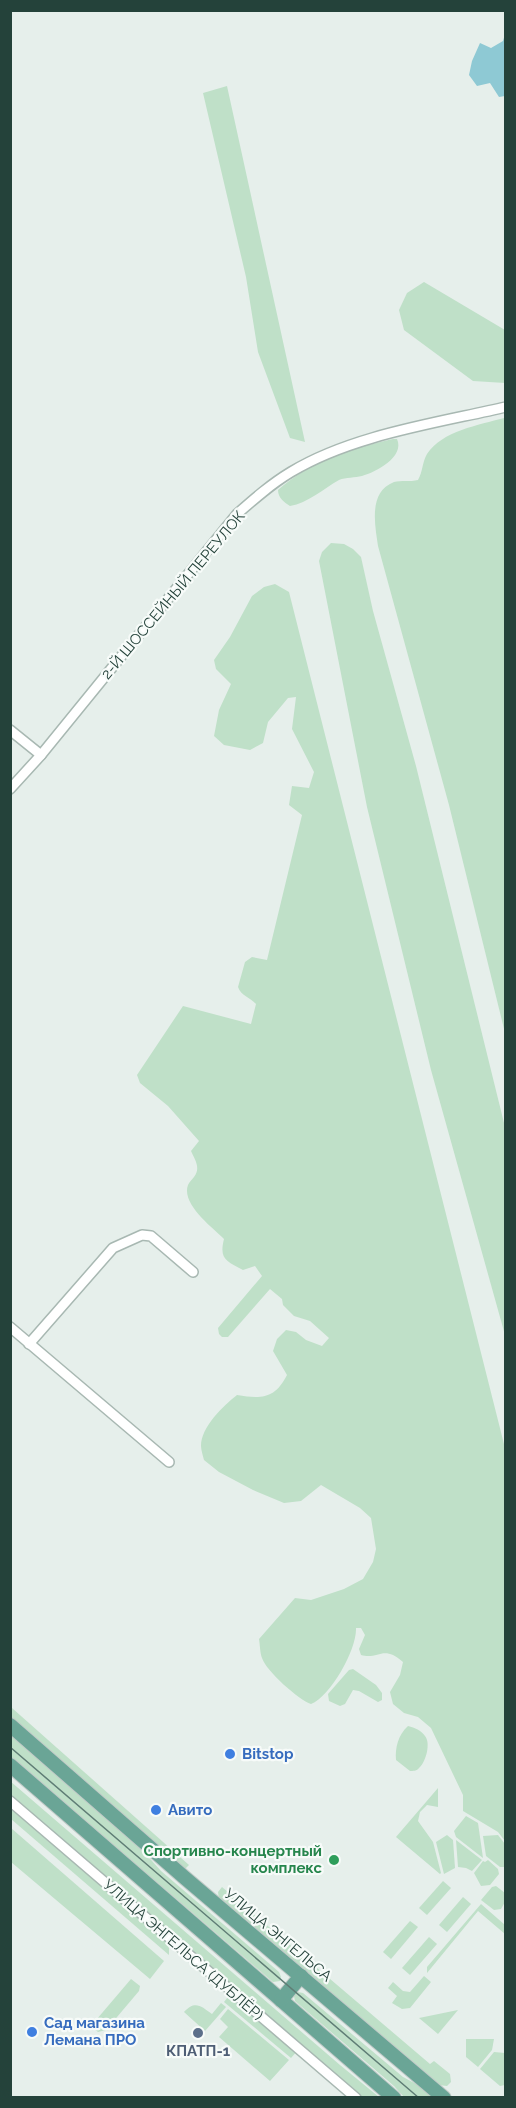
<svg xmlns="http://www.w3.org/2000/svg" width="516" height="2108" font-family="Raleway,sans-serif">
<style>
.green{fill:#bfe0c8}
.water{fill:#8ec9d4}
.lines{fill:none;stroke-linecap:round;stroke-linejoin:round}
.minor-casing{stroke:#a8b8b2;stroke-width:12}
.primary-casing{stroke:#c2cac8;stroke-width:16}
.minor{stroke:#fff;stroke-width:9}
.primary{stroke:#6aa596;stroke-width:14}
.tram{stroke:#5f7d75;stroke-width:1.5}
.shop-dot{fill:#3f7fe0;stroke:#f7fbf9;stroke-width:2}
.leisure-dot{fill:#2e9e5b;stroke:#f7fbf9;stroke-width:2}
.service-dot{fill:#5c6f8a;stroke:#f7fbf9;stroke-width:2}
.labels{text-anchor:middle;stroke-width:4.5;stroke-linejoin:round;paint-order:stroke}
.street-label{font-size:15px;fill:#24423a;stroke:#f7fbf9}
.shop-label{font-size:15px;font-weight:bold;fill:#366cbe;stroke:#f7fbf9;text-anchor:start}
.leisure-label{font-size:15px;font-weight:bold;fill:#27864d;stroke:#f7fbf9;text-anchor:end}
.service-label{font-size:15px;font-weight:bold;fill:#4e5e75;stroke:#f7fbf9}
</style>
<rect width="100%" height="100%" fill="#e6efeb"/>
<!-- green -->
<g class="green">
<polygon points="227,86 305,442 290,438 258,352 246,277 203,93"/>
<polygon points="424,282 505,330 505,383 473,381 404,330 399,310 407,293"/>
<path d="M504 418 506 419 505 1033 449 805 378 546C375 525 368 492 394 482 401 480 410 482 418 480 423 471 422 463 427 454 442 431 479 425 504 418Z"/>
<path d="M393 439H397C405 457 376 472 362 476 355 478 346 477 339 480 323 489 308 503 290 506 284 502 278 498 278 490 309 462 352 448 393 439Z"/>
<polygon points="331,543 344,544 353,549 361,557 373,611 416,766 505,1127 505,1335 431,1070 367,807 319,561 322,552"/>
<path d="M275 584 289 592 505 1448V1841L498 1832 463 1811V1795L431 1728 418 1717 404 1713 393 1704 390 1692 400 1675 403 1662C383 1644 379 1660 361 1655L359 1649 365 1635 361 1628H356C357 1649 331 1696 311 1704 299 1700 266 1671 262 1658 260 1653 260 1645 259 1639L295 1598 311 1600 344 1589 363 1579 373 1562 376 1549 371 1518 360 1508 321 1485 301 1501 284 1503 253 1490 219 1472 204 1460C203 1456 201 1450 201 1446 201 1427 223 1406 237 1395 261 1399 275 1399 287 1375L273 1351 277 1339 286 1330 296 1332 306 1340 322 1346 329 1338 310 1321 294 1316 283 1305 282 1299 270 1289 228 1337H222L219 1334 218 1328 262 1276 255 1266 243 1270C226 1261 219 1259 224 1239 212 1227 181 1204 188 1185 189 1182 192 1180 194 1177 201 1168 195 1160 191 1151L199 1141 168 1106 140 1083 137 1075 183 1006 251 1024 256 1004C250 997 241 996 238 987L245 962 252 957 267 960 302 815 289 805 292 786 309 788 314 772 292 729 296 697 288 698 268 722 263 743 250 750 224 745 214 736 219 710 231 684 216 669 214 660 230 637 252 596 264 587Z"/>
<polygon points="353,1669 376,1685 382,1693 382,1700 378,1702 359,1691 353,1690 345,1704 340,1706 329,1701 328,1694 349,1670"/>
<polygon points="12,1708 189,1865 183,1871 11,1722"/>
<path d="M408 1726C415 1728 421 1730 425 1736 431 1743 426 1762 419 1768 417 1771 413 1771 410 1771L396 1760C395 1748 398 1735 408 1726Z"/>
<polygon points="10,1730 144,1852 161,1871 279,1972 281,1977 280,1981 273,1982 152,1878 137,1868 11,1761"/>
<polygon points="10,1781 340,2065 379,2097 359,2097 11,1799"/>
<polygon points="438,1788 438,1807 427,1805 420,1812 418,1821 433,1842 441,1873 440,1874 396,1837"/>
<polygon points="10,1808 165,1940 169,1948 169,1955 11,1819"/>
<polygon points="466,1816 478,1823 483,1858 456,1837 454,1831"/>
<polygon points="11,1828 164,1961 150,1979 11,1862"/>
<polygon points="447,1835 453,1840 455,1868 444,1874 436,1842"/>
<polygon points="498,1835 505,1844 505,1867 500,1867 486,1856 483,1836"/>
<polygon points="456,1840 482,1860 472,1871 466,1868 458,1867"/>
<polygon points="488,1860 498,1869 499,1874 490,1885 481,1886 474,1873 483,1861 485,1862"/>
<polygon points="443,1881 451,1888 427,1915 419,1908"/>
<polygon points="496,1886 505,1893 505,1902 501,1909 494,1910 481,1900 492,1887"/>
<polygon points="222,1887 430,2064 434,2061 450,2074 451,2082 447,2086 438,2085 219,1899 218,1892"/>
<polygon points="463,1897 471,1904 447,1932 439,1925"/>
<polygon points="481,1904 505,1925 505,1934 478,1911 427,1973 427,1967"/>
<polygon points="410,1921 418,1927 391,1959 383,1952"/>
<polygon points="429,1937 437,1944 410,1975 402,1968"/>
<polygon points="424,1976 431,1982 410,2008 402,2009 392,2003 397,1996 388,1988 393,1982 403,1991 410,1992"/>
<polygon points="131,1979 140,1986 139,1991 106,2030 98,2032 91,2026"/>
<polygon points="298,1992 303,1993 403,2077 418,2085 433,2097 404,2097 394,2086 295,2001 294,1996"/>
<polygon points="231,1993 298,2050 291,2058 224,2002"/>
<path d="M221 2003 226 2007 205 2031 184 2012C195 2000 201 2006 212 2014Z"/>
<polygon points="228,2009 289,2060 270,2081 219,2037 228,2027 220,2019"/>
<polygon points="458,2010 438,2034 419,2018"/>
<polygon points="466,2039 494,2039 492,2050 478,2067 466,2057"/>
<polygon points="494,2052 505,2053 505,2085 500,2086 480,2069"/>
</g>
<!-- water -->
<polygon class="water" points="505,34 505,96 499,97 490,83 477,86 469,75 472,61 480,43 491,48 503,41"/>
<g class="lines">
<!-- minor casing -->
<g class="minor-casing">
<g id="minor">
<polyline points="10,730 41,755"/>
<path d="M10 789 41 755 237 514C254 499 271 484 291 472 352 435 437 423 506 407"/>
<polyline points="10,1327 169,1462"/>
<polyline points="29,1344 113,1248 142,1235 151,1236 193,1272"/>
<polyline points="10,1801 356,2098"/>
</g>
</g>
<!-- primary casing -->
<g class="primary-casing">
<g id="primary">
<polyline points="10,1725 185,1878 444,2098"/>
<polyline points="10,1765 394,2098"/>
<polyline points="281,2000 301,1976"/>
</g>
</g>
<!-- minor -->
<use href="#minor" class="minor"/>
<!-- primary -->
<use href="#primary" class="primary"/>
<!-- tram -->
<polyline class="tram" points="10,1747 419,2098"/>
</g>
<!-- markers -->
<g class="shop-dot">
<circle cx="230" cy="1754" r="6"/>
<circle cx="156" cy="1810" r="6"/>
<circle cx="32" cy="2032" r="6"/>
</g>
<circle class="leisure-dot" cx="334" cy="1860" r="6"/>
<circle class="service-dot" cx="198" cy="2033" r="6"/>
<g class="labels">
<!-- street labels -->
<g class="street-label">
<text transform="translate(173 595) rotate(-50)" y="5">2-Й ШОССЕЙНЫЙ ПЕРЕУЛОК</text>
<text transform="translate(278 1935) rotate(40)" y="5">УЛИЦА ЭНГЕЛЬСА</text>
<text transform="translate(183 1950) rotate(41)" y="5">УЛИЦА ЭНГЕЛЬСА (ДУБЛЁР)</text>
</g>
<!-- shop labels -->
<g class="shop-label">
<text x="242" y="1759">Bitstop</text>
<text x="168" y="1815">Авито</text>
<text x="44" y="2028">Сад магазина<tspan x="44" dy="17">Лемана ПРО</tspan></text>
</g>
<!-- leisure labels -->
<g class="leisure-label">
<text x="322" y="1856">Спортивно-концертный<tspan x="322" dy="17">комплекс</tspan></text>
</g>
<!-- service labels -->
<g class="service-label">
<text x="198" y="2056">КПАТП-1</text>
</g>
</g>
<!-- border -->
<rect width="516" height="2108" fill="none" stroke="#24423a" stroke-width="24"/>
</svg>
